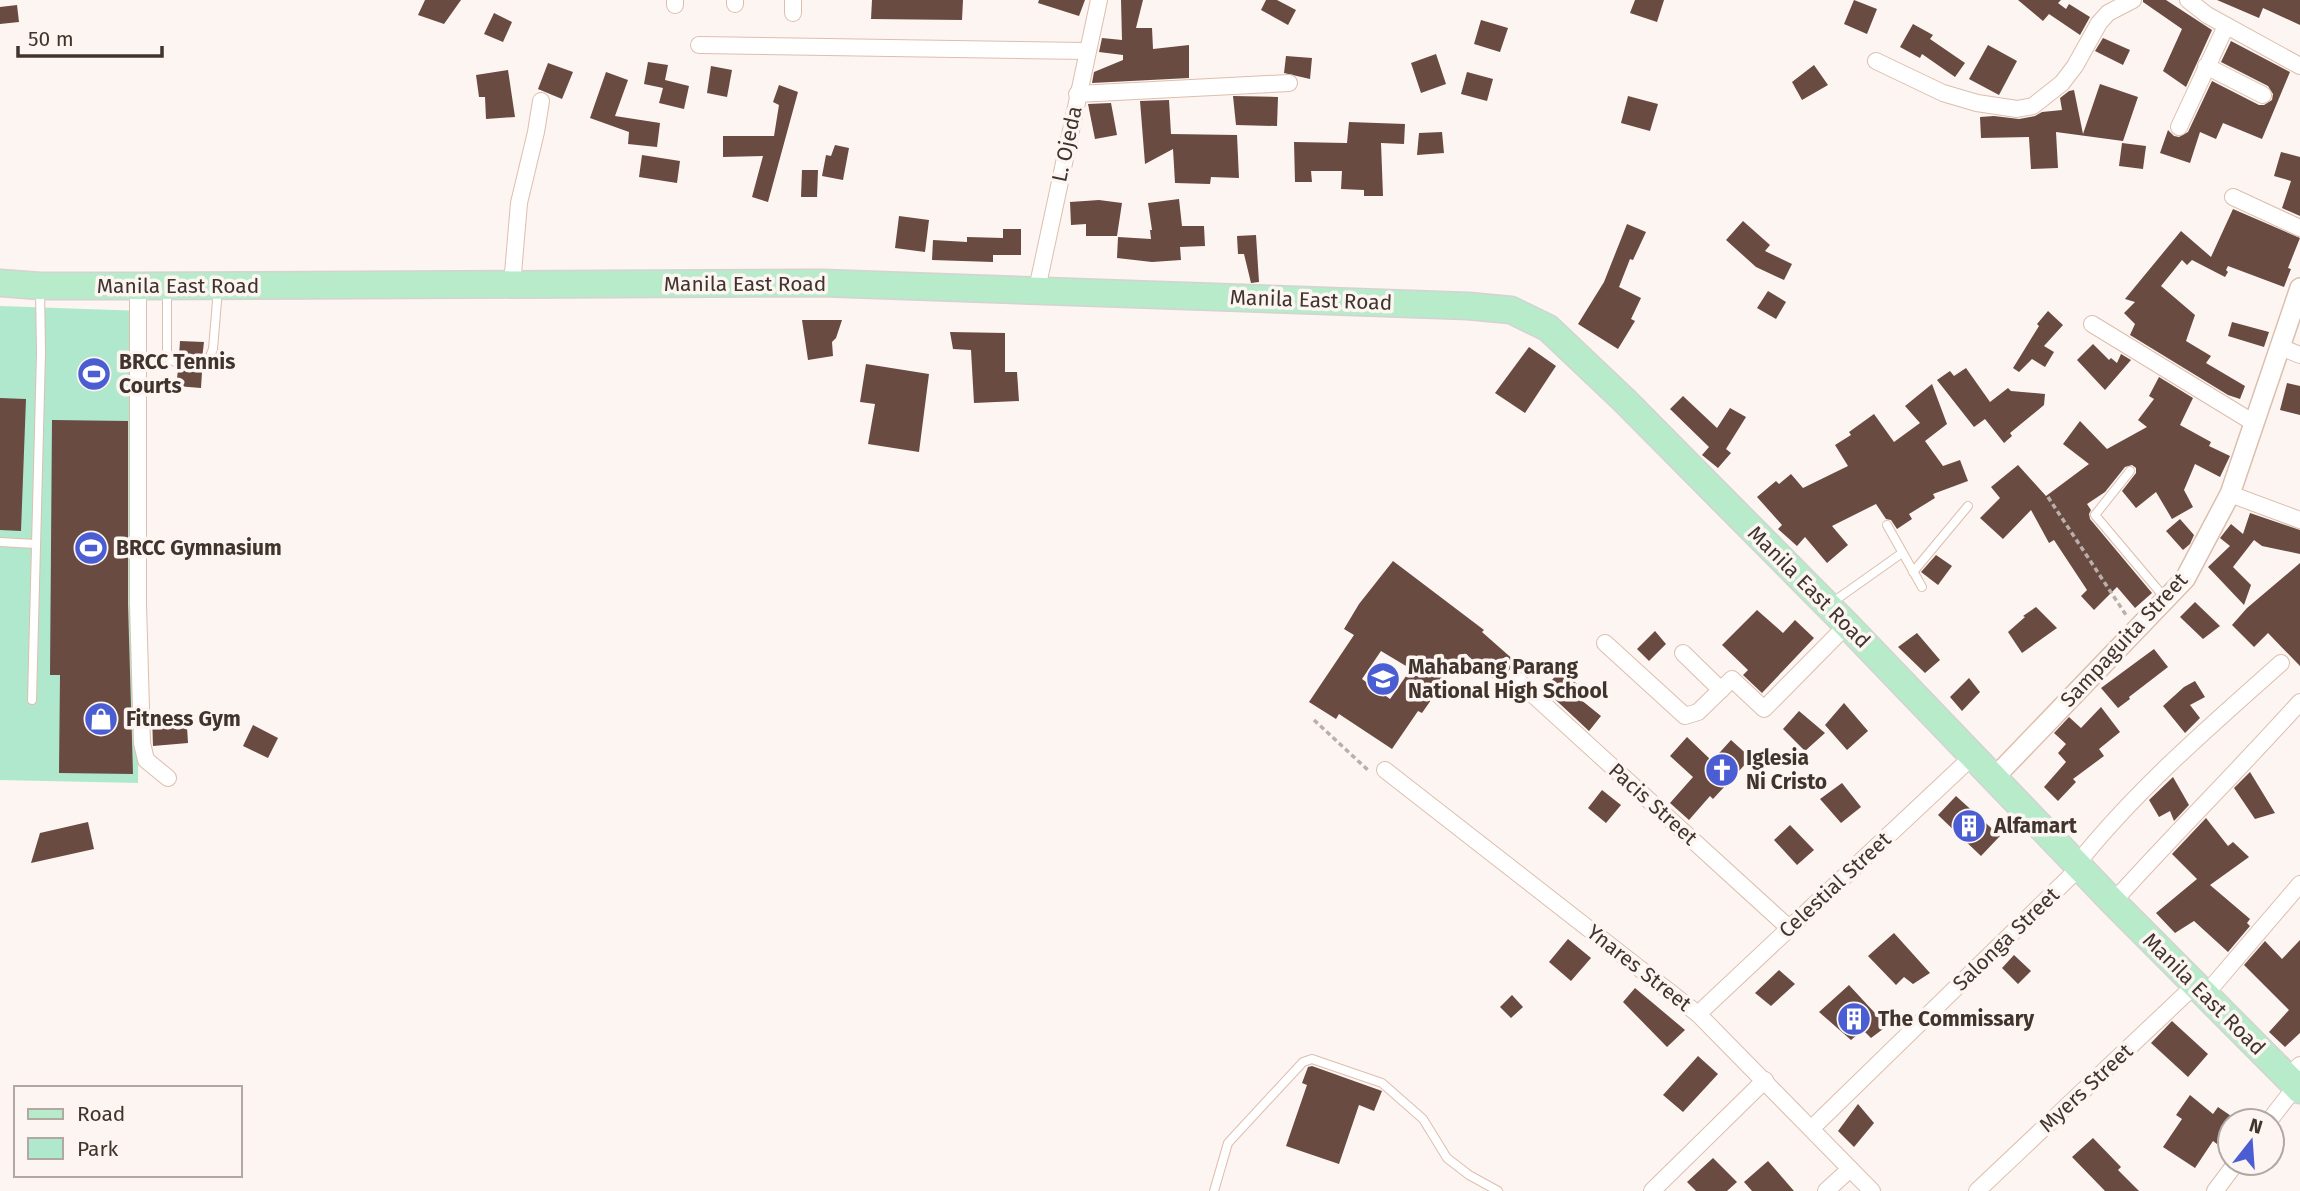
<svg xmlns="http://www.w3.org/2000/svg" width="2300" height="1191" font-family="'Fira Sans',sans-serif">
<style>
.green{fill:#b0e8ce}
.building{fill:#694b41;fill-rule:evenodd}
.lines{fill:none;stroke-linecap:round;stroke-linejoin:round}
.service-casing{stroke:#debeac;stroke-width:10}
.minor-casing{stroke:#debeac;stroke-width:18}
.tertiary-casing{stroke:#debeac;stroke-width:22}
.primary-casing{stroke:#d5d2d1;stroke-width:29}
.path{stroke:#b9b0ab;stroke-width:3.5;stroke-dasharray:5 3.5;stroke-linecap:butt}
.service{stroke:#fff;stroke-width:8}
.minor{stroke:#fff;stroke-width:16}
.tertiary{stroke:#fff;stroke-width:19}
.primary{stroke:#b7ebca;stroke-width:26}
.labels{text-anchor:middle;stroke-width:7;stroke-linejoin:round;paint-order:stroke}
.street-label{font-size:21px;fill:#41342d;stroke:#fcf5f2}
.poi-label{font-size:21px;font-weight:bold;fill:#41342d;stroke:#fcf5f2;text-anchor:start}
</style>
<rect width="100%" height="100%" fill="#fcf5f2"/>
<!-- green -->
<polygon class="green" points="0,306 143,311 138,783 0,780"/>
<!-- building -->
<g class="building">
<polygon points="425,0 461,0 444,24 418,15"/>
<polygon points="872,0 963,0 962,20 871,19"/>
<polygon points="1039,0 1085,0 1079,16 1038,3"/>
<polygon points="1121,0 1143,0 1136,28 1152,28 1153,49 1189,45 1189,78 1092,83 1094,72 1123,60 1123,55 1099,52 1102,38 1122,40"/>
<polygon points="1266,0 1277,0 1296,10 1288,25 1261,10"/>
<polygon points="1635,0 1664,0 1657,22 1630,13"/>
<polygon points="1854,0 1877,9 1867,34 1844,24"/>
<polygon points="2018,0 2061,0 2058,3 2066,9 2069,4 2090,17 2080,35 2049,14 2043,21"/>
<polygon points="2143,0 2166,0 2212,30 2186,87 2163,71 2182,29 2143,2"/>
<polygon points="2217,0 2300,0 2300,25 2263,8 2259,18"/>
<polygon points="17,5 19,22 0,24 0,7"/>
<polygon points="494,13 512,22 503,42 484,34"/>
<polygon points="1481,20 1508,28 1500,52 1474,44"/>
<polygon points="1913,24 1933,35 1930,39 1965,63 1955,77 1922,54 1920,58 1900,47"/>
<polygon points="2103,38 2130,50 2123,65 2095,51"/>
<polygon points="2231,41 2290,72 2262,139 2223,123 2216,139 2200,132 2190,163 2160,153 2168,130 2174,136 2179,137 2188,132 2212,81 2259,105 2264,105 2272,100 2273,94 2268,86 2221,62"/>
<polygon points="1988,45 2017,61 1999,95 1969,79"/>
<polygon points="1436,54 1446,84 1421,93 1411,63"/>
<polygon points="1286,56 1312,58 1310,79 1284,73"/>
<polygon points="648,62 668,65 665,80 689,86 684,109 659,103 663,88 644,84"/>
<polygon points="548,63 573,72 562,99 538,89"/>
<polygon points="1814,65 1828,85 1802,100 1792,82"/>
<polygon points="711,66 732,70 727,97 707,93"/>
<polygon points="508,70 515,117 486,119 485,97 479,97 476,75"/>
<polygon points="606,72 628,80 615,116 660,123 657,147 628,144 629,132 590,118"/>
<polygon points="1467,72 1493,79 1487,101 1461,94"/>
<polygon points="2100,84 2138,97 2123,141 2056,132 2058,168 2031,169 2029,137 1981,138 1980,117 1994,116 2019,119 2035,116 2042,112 2062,110 2060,98 2069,91 2074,90 2083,134"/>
<polygon points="779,85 798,92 768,202 752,197 763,156 723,157 723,136 774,136 779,105 773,102"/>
<polygon points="1233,96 1278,97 1277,126 1236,125"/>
<polygon points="1628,96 1658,104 1650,131 1621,123"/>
<polygon points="1169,100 1171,134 1237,135 1239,178 1211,177 1210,184 1175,183 1173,149 1145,164 1140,101"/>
<polygon points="1111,103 1117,135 1095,139 1088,104"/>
<polygon points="1349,122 1405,124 1404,144 1381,143 1383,196 1364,196 1364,190 1341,189 1342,171 1311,171 1312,182 1295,182 1294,142 1347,143"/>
<polygon points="1442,132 1444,153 1417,155 1419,133"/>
<polygon points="2122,143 2146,146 2143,169 2119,166"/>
<polygon points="835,145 849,148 843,180 822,176 826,155 831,156"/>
<polygon points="2281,152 2300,157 2300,216 2282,208 2291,181 2274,176"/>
<polygon points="642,155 680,161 677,183 639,177"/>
<polygon points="802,170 818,170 817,197 801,197"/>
<polygon points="1179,199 1182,226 1204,226 1205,246 1180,247 1181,260 1152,262 1117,258 1118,237 1151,239 1150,230 1152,230 1148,203"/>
<polygon points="1099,200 1122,203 1117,236 1086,236 1086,224 1071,225 1070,202"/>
<polygon points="2233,209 2300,238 2288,268 2291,269 2284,287 2228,266 2226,270 2228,272 2225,277 2192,260 2187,265 2182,260 2161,286 2195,315 2186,341 2211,356 2206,363 2245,386 2240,399 2228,395 2130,335 2135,324 2124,313 2135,302 2125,299 2181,231 2211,257"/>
<polygon points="899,216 929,220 925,252 895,248"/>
<polygon points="1743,221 1770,245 1765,251 1792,264 1784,280 1756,267 1726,240"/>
<polygon points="1627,224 1646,232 1633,260 1630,259 1619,287 1641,298 1631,319 1635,321 1618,349 1578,324 1604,282"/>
<polygon points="1003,229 1021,229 1021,255 993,255 993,262 932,260 933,240 967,242 967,237 1003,238"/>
<polygon points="1256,235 1259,282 1251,283 1244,254 1238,254 1237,236"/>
<polygon points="1768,291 1786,302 1776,319 1757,308"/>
<polygon points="2048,311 2063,325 2044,346 2054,352 2045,367 2032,359 2019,372 2013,368 2039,326 2037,324"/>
<polygon points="802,320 842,320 836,338 832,342 833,356 808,360"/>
<polygon points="2232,322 2269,332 2264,347 2228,336"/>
<polygon points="950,332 1005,333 1005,372 1017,372 1019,401 974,403 971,350 953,349"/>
<polygon points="180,341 204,342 202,359 179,356"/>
<polygon points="2093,344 2109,360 2111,358 2117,363 2121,354 2131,360 2105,390 2077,360"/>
<polygon points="1529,347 1556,366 1525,413 1495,393"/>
<polygon points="866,364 929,374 919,452 868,444 875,404 860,402"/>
<polygon points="1966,368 1990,402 2008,388 2011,391 2045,394 2044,405 2010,433 2012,436 2004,443 1985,419 1974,427 1937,380 1950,371 1954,376"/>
<polygon points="178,370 202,372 201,388 176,386"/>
<polygon points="2159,377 2193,398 2180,425 2211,442 2209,446 2230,456 2220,477 2195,464 2184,490 2193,507 2172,519 2156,492 2136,508 2122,491 2136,473 2136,468 2132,465 2125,467 2105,492 2087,504 2091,510 2089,514 2090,519 2152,593 2135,608 2117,587 2094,610 2081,596 2087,590 2054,540 2049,543 2031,510 2003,539 1980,518 2000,498 1991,487 2018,465 2046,496 2089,464 2063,444 2080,421 2107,449 2147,427 2138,420 2154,399 2149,396"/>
<polygon points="2287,383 2300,386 2300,415 2280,410"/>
<polygon points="1932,384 1947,424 1925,441 1943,466 1960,460 1968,481 1933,494 1935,498 1909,514 1912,519 1897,529 1891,520 1886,519 1876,504 1832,526 1848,545 1827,563 1805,537 1797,546 1778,529 1782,525 1757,497 1776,481 1779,484 1791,474 1803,488 1848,466 1835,445 1851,435 1849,432 1874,414 1894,442 1920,423 1905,406"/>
<polygon points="1683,396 1717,428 1730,408 1746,417 1726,449 1731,453 1718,468 1702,455 1709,447 1670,409"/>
<polygon points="0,398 26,399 21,531 0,530"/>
<polygon points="52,420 128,421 128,604 133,774 59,773 60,675 50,675"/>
<polygon points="2250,513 2300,530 2300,554 2262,546 2254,540 2233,567 2251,585 2244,605 2208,567 2230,546 2220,538 2231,524 2243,534"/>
<polygon points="2180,519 2194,535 2190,544 2183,550 2166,531"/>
<polygon points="1936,555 1952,566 1938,585 1921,572"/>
<path d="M1393 561 1484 630 1482 632 1516 662 1498 683 1466 654H1463L1422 713 1418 711 1392 749 1339 714 1336 719 1309 702 1354 635 1344 629 1359 604ZM1381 651 1411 669 1390 699 1362 679Z"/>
<polygon points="2300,563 2300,666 2268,633 2254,647 2232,625 2247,608"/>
<polygon points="2195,602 2220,626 2203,639 2180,617"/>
<polygon points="2036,607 2057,628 2022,653 2008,632 2025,617 2023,616"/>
<polygon points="1757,610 1783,633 1795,620 1814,638 1762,693 1743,675 1748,670 1722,645"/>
<polygon points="1655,631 1666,644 1649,661 1637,649"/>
<polygon points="1917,633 1940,660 1925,673 1898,647"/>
<polygon points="2154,649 2168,667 2129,697 2130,699 2118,708 2101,688"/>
<polygon points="1561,670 1577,684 1570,691 1601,716 1589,731 1544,689"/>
<polygon points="1969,678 1980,692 1962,711 1950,697"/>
<polygon points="2195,681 2205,697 2190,705 2200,718 2185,733 2163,706 2184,687"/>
<polygon points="1844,703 1868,731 1847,750 1825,725"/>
<polygon points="2101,707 2120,732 2099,749 2104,756 2073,779 2076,782 2058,801 2044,787 2066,762 2058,753 2066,744 2054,733 2069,717 2081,728"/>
<polygon points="1799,711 1825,733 1805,751 1783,729"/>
<polygon points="186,712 188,743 153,746 152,715"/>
<polygon points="253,725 278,738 268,758 243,746"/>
<polygon points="1687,737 1712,761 1731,740 1751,758 1713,799 1710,796 1689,820 1670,803 1693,777 1670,756"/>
<polygon points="2250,772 2275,813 2255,819 2234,788"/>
<polygon points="2173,777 2189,805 2174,821 2170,811 2159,817 2149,800"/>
<polygon points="1842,783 1861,807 1841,823 1820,799"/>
<polygon points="1602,790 1621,805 1606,823 1588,808"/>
<polygon points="1956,796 2000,836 1981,856 1938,815"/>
<polygon points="2206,818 2228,846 2233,842 2249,857 2210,885 2250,919 2247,923 2250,926 2228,952 2194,921 2175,933 2156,913 2197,879 2172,854"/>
<polygon points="88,822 94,849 31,863 40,833"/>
<polygon points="1790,825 1814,850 1797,865 1774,840"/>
<polygon points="1894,933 1930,973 1913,984 1904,977 1896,985 1868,956"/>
<polygon points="1568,939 1591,958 1571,981 1549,962"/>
<polygon points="2300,940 2300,1033 2285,1047 2269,1032 2289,1010 2244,965 2265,941 2282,959"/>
<polygon points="2014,955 2031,971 2018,984 2002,968"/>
<polygon points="1779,970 1795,984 1771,1006 1755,993"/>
<polygon points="1849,985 1887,1026 1871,1038 1863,1030 1851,1040 1819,1012"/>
<polygon points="1635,988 1685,1030 1667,1047 1623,1002"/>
<polygon points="1512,995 1523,1007 1511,1018 1500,1007"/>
<polygon points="2172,1021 2208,1054 2188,1077 2151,1043"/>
<polygon points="1698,1056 1718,1074 1683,1112 1663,1095"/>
<polygon points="1312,1066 1382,1091 1374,1111 1359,1105 1339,1164 1286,1146 1307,1085 1302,1083 1308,1067"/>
<polygon points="2190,1095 2213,1114 2218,1107 2234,1118 2217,1144 2213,1141 2195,1168 2163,1147 2182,1119 2176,1115"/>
<polygon points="1858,1104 1874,1123 1854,1147 1838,1131"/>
<polygon points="2093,1138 2121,1167 2118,1170 2139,1191 2105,1191 2072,1157"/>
<polygon points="1713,1158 1737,1182 1727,1191 1696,1191 1687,1182"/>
<polygon points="1768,1161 1794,1191 1752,1191 1744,1182"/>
</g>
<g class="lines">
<!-- service casing -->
<g class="service-casing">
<g id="service">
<polyline points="167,289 167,352 170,360 184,365 206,366 213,349 218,289"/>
<polyline points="2130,471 2095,515 2165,598"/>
<polyline points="1887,525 1922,587"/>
<polyline points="0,542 35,544"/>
<polyline points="1913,572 1968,506"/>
<polyline points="1830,604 1902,553"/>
<polyline points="32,700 41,353 40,289"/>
<polyline points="1214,1191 1228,1143 1303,1062 1312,1059 1382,1083 1423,1119 1447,1158 1469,1175 1498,1191"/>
</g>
</g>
<!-- minor casing -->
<g class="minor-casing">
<g id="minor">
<polyline points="2188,0 2207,15 2300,66"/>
<polyline points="735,4 735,0"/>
<polyline points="675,5 675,0"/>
<polyline points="793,13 793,0"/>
<polyline points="699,45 1087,51"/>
<polyline points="1876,61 1943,93 1977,103 2017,109 2033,106 2062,83 2075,66 2099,23 2108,13 2133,0"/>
<polyline points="2206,66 2263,95"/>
<polyline points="1077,94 1289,83"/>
<polyline points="2179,127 2226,26"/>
<polyline points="2233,197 2300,228"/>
<polyline points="512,285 519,203 536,132 541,101"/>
<polyline points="138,286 138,604 142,743 146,760 168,778"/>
<polyline points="1037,289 1099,0"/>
<polyline points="2092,324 2254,423"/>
<polyline points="2280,347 2300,355"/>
<polyline points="2230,494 2300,520"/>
<polyline points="1605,643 1685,716 1698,712 1732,679 1764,709 1847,625"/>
<polyline points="1683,653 1721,690"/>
<polyline points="1517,680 1789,928"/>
<polyline points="1385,770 1698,1014 1872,1191"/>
<path d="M2077 864C2137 789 2209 727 2281 663"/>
<path d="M2113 902C2174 834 2239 770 2300 702"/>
<polyline points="2205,995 2300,884"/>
<polyline points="1698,1014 1973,756"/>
<polyline points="2288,1078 2300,1065"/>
<polyline points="2269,1121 2296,1086"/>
<polyline points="1812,1128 2080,867"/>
<polyline points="1652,1191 1765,1080"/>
<polyline points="1826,1191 1850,1169"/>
<polyline points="1977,1191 2195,985"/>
<polyline points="2215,1191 2236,1163"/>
</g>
</g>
<!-- tertiary casing -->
<g class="tertiary-casing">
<polyline id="tertiary" points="1994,778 2185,579 2230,494 2300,288"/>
</g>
<!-- primary casing -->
<g class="primary-casing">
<polyline id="primary" points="0,283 40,286 138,286 822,283 1468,306 1511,310 1548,328 1624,400 1847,625 2113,902 2300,1090"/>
</g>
<!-- path -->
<g class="path">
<polyline points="2048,497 2126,615"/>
<polyline points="1314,720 1369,771"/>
</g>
<!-- service -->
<use href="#service" class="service"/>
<!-- minor -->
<use href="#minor" class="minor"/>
<!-- tertiary -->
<use href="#tertiary" class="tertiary"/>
<!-- primary -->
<use href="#primary" class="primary"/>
</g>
<!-- icons -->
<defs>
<g id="stadium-disc" transform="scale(1.75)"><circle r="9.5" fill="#4a5dd2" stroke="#fcf5f2"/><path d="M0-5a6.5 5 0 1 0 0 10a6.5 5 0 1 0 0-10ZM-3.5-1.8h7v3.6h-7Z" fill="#fff"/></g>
<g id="school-disc" transform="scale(1.75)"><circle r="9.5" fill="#4a5dd2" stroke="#fcf5f2"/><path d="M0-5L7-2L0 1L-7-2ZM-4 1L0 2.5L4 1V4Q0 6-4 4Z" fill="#fff"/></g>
<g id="shop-disc" transform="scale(1.75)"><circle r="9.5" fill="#4a5dd2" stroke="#fcf5f2"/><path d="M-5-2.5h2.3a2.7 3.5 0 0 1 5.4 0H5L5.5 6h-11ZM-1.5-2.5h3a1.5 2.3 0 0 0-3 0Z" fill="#fff"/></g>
<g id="church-disc" transform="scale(1.75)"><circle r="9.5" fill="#4a5dd2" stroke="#fcf5f2"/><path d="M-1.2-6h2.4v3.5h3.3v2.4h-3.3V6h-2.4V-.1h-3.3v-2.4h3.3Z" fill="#fff"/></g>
<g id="building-disc" transform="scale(1.75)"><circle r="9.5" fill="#4a5dd2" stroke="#fcf5f2"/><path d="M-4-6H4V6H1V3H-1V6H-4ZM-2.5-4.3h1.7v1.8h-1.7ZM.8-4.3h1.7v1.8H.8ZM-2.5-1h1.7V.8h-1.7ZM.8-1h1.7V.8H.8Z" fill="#fff"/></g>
</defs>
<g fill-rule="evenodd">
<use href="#stadium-disc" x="94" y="374"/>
<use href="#stadium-disc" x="91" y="548"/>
<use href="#school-disc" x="1383" y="679"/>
<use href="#shop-disc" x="101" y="719"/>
<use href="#church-disc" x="1722" y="770"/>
<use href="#building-disc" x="1969" y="826"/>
<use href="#building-disc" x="1854" y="1019"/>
</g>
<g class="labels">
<!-- street labels -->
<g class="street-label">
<text transform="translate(1067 144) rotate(-78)" y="7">L. Ojeda</text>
<text x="745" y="291">Manila East Road</text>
<text x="178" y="293">Manila East Road</text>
<text transform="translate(1311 300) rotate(2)" y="7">Manila East Road</text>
<text transform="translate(1809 587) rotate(45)" y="7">Manila East Road</text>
<text transform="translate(2124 640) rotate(-47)" y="7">Sampaguita Street</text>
<text transform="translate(1653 804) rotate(42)" y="7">Pacis Street</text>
<text transform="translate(1835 885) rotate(-43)" y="7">Celestial Street</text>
<text transform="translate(2006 939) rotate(-44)" y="7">Salonga Street</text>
<text transform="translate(1639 968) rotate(38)" y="7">Ynares Street</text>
<text transform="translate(2204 994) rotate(45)" y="7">Manila East Road</text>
<text transform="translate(2086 1088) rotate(-43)" y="7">Myers Street</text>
</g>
<!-- poi labels -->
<g class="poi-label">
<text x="119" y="369">BRCC Tennis<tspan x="119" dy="24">Courts</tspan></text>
<text x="116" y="555">BRCC Gymnasium</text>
<text x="1408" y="674">Mahabang Parang<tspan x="1408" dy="24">National High School</tspan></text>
<text x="126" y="726">Fitness Gym</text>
<text x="1746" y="765">Iglesia<tspan x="1746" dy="24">Ni Cristo</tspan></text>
<text x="1994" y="833">Alfamart</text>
<text x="1878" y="1026">The Commissary</text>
</g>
</g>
<!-- legend -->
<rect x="14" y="1086" width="228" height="91" fill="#fcf5f2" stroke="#b1a8a3" stroke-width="2"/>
<rect x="28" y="1109" width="35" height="10" fill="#b7ebca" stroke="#b1a8a3" stroke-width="2"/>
<text x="77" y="1121" font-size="21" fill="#41342d">Road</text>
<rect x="28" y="1138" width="35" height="21" fill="#b0e8ce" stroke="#b1a8a3" stroke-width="2"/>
<text x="77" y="1156" font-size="21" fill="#41342d">Park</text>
<!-- north arrow -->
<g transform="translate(2251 1142) rotate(17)"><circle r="33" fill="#fcf5f2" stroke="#b1a8a3" stroke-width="2"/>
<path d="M0-5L12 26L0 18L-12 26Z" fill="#4a5dd2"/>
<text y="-10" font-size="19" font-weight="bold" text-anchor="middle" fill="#41342d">N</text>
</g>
<!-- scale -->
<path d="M18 46v10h144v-10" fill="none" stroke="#41342d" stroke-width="3.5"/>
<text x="28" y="46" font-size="21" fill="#41342d" stroke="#fcf5f2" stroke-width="5" paint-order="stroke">50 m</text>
</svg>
